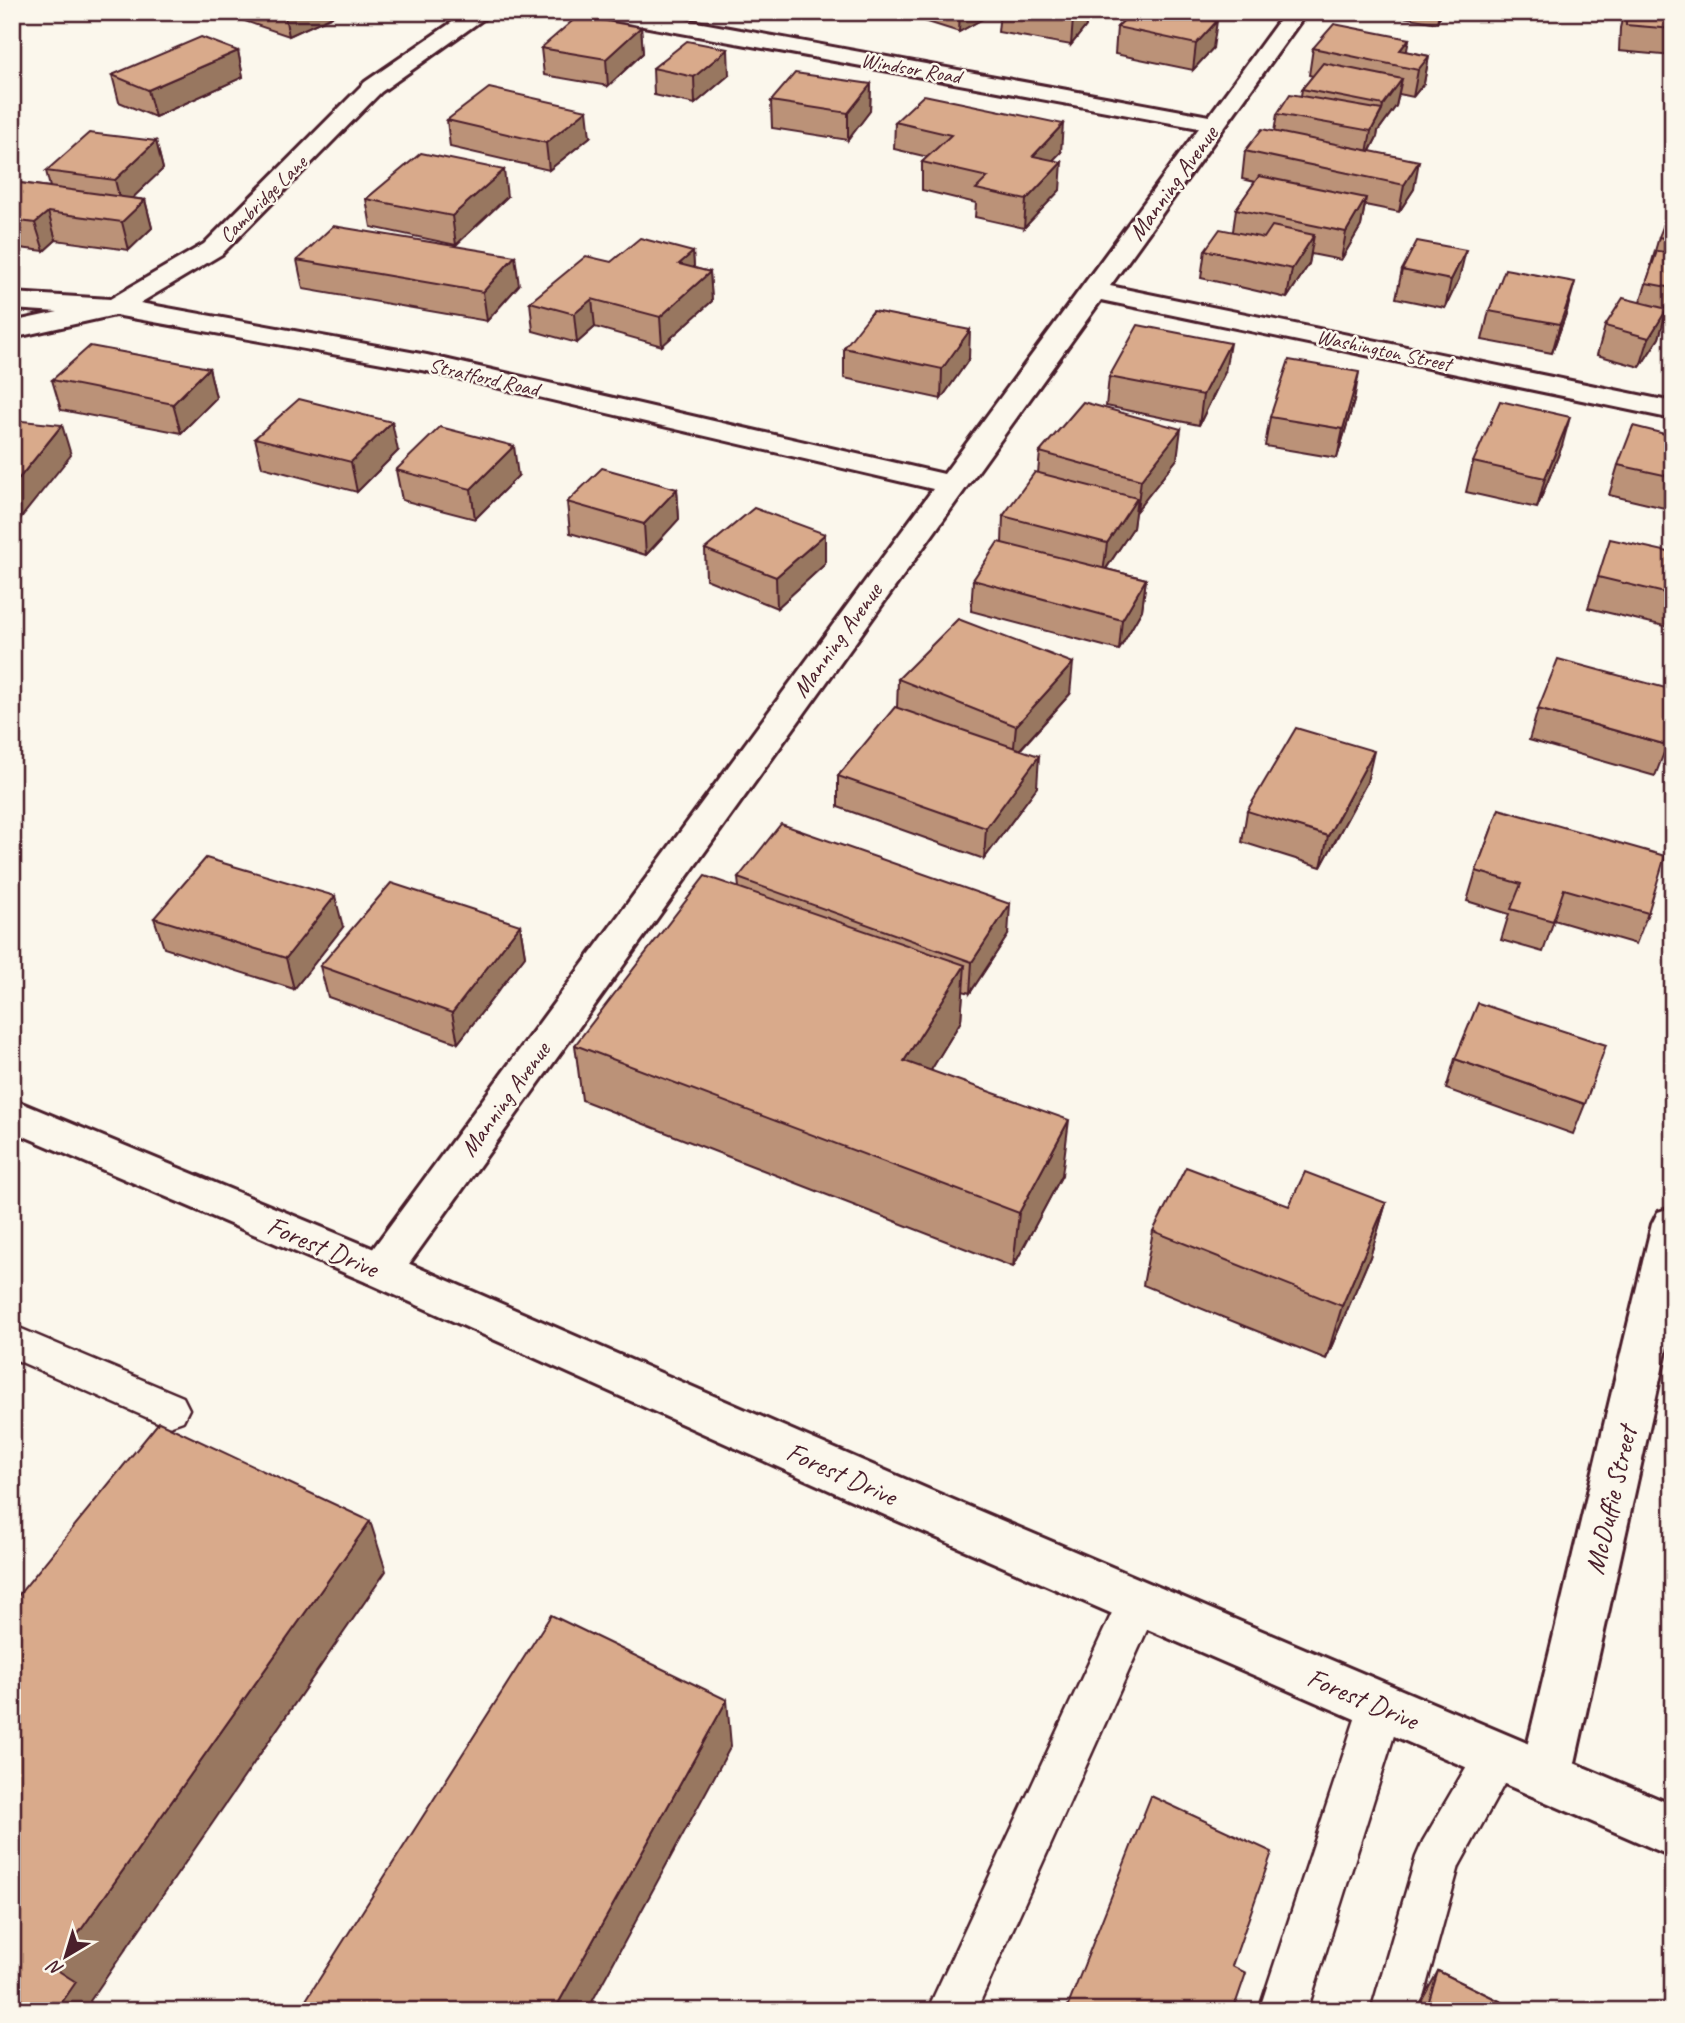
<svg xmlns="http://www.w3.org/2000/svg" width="1685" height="2023" font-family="Caveat,sans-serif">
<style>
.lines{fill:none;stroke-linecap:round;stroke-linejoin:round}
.lane-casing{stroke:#4a1f2b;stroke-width:5}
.street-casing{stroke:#4a1f2b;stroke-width:6}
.secondary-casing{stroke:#4a1f2b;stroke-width:6}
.lane{fill:#fbf7ec;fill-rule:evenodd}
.street{fill:#fbf7ec;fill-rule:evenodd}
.secondary{fill:#fbf7ec;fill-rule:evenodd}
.wall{fill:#bb9278;stroke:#4a1f2b;stroke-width:2}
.shaded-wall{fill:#987761;stroke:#4a1f2b;stroke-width:2}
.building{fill:#d9aa8b;stroke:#4a1f2b;stroke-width:2}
.labels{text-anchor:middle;stroke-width:5;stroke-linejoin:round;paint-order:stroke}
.far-street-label{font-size:21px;fill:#4a1f2b;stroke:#fbf7ec}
.street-label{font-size:24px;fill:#4a1f2b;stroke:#fbf7ec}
.near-street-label{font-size:28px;fill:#4a1f2b;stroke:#fbf7ec}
</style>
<rect width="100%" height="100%" fill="#fbf7ec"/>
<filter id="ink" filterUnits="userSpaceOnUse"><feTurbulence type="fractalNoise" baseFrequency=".0143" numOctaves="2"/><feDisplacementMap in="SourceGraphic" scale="14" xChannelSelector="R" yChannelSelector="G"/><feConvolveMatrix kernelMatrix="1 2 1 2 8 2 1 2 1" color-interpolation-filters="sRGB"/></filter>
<g filter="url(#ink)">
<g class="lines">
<!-- lane casing -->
<g class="lane-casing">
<g id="lane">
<polygon points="12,1325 183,1397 189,1409 183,1421 169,1426 155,1421 12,1358"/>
<polygon points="1139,1582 1154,1587 1160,1601 976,2011 927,2011 1124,1587"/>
<polygon points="1381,1686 1396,1692 1403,1707 1307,2011 1259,2011 1359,1707 1366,1692"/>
<polygon points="1498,1734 1514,1740 1520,1755 1459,1866 1419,2011 1371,2011 1416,1857 1423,1841 1482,1740"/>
</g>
</g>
<!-- street casing -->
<g class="street-casing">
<g id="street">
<polygon points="467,12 493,12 381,92 222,254 140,303 427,355 944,474 1199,128 605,19 597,17 594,12 642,12 1209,116 1285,12 1307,12 1110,286 1673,402 1673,419 1101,300 396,1282 381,1287 366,1282 360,1270 366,1258 933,489 427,371 115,315 12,338 12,322 58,312 12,309 12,293 110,299 204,244 365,82"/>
<polygon points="1673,1207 1673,1320 1572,1776 1564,1794 1546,1801 1528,1794 1520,1776 1652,1224 1658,1212"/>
</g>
</g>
<!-- secondary casing -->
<g class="secondary-casing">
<polygon id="secondary" points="12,1099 396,1258 930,1490 1673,1805 1673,1857 896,1520 366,1282 12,1131"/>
</g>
<!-- lane -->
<use href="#lane" class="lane"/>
<!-- street -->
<use href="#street" class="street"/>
<!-- secondary -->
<use href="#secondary" class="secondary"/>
</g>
<!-- wall -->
<g class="wall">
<polygon points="224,12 341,12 289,36 224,14"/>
<polygon points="896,12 995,12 959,32"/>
<polygon points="1000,12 1087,12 1086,26 1071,45 998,32"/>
<polygon points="1133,12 1196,12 1195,17 1213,48 1193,70 1115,54 1117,27"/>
<polygon points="1374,12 1442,12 1437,23"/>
<polygon points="1624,12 1673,12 1673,56 1619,51 1620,28"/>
<polygon points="641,27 643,53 608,86 544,75 541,48"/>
<polygon points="1409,39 1406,51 1429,56 1424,83 1413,97 1399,94 1396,106 1378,131 1377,137 1370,151 1414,189 1399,212 1365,205 1361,226 1341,260 1311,254 1309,264 1287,298 1201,278 1205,250 1233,231 1236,209 1255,182 1242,179 1245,151 1274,132 1277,114 1301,96 1302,89 1313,76 1309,75 1313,48"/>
<polygon points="238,51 243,77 155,117 119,102 112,75"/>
<polygon points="653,68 729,75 695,104 654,95"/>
<polygon points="871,84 870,111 848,140 772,128 771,101"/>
<polygon points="447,120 590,137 549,170 450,147"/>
<polygon points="895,122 1061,152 1053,160 1060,190 1024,228 975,217 976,203 922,190 922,162 928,157 894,149"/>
<polygon points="156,141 163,169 132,198 145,200 152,228 129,250 56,240 44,251 12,247 12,182 50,187 46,171"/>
<polygon points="507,197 456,245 371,227 366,199"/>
<polygon points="1673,210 1673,319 1665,317 1659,338 1640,367 1597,355 1605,326 1640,302 1652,266 1651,265 1659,237"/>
<polygon points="693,252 694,268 710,272 712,301 662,346 595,327 577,343 533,331 530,302 611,262"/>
<polygon points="297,260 519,285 487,321 303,289"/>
<polygon points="1402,270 1459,279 1445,308 1396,298"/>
<polygon points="1489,311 1567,311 1552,353 1482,340"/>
<polygon points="844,348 969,359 941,399 844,378"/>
<polygon points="209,368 216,398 181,433 61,410 52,380"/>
<polygon points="1225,372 1199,425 1106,406 1109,377"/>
<polygon points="1354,401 1337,458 1265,446 1270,417"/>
<polygon points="1673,436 1673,510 1609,495 1618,465"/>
<polygon points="255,438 398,451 357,492 262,467"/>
<polygon points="1562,446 1537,508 1466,492 1473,462"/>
<polygon points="1040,452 1177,459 1137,510 1135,510 1133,528 1106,569 1146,579 1142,610 1119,650 971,611 973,580 1002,543 1003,516 1038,473"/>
<polygon points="396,470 518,476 475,519 402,500"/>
<polygon points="677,489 679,519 646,555 570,533 567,502"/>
<polygon points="705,549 825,564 777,608 706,579"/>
<polygon points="1673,553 1673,628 1588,608 1598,577"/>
<polygon points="898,679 1070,694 1020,750 1037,787 984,859 838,807 838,776 897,708"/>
<polygon points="1538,709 1667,745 1655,776 1529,740"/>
<polygon points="1367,782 1321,867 1242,842 1247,811"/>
<polygon points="1499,809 1648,913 1636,944 1554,920 1543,952 1501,940 1509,914 1467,901 1476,871"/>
<polygon points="738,878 1008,935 970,993 963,991 961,1021 931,1070 1062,1175 1013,1267 582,1100 575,1045 739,888"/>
<polygon points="154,918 343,927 294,989 164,948"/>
<polygon points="520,925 525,956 458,1043 328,997 320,966"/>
<polygon points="1455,1059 1585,1104 1573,1134 1446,1089"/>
<polygon points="1386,1203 1370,1257 1326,1359 1143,1285 1153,1231"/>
<polygon points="1438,1971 1520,2011 1416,2011"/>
</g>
<!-- shaded-wall -->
<g class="shaded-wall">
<polygon points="284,12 341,12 289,36"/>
<polygon points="960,12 995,12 959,32"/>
<polygon points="1078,12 1087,12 1086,26 1071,45 1073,19"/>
<polygon points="1192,12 1196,12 1193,34 1188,16"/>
<polygon points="1439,12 1442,12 1437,23"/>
<polygon points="1217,21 1213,48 1193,70 1196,44"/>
<polygon points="641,27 643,53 608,86 606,59"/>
<polygon points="1409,39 1404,66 1400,50"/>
<polygon points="728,49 729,75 695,104 694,77"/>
<polygon points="238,51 243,77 155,117 148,90"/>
<polygon points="1429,56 1424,83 1413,97 1418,70"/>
<polygon points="1402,79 1396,106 1378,131 1377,137 1366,158 1371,131 1382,111 1383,105"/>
<polygon points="871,84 870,111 848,140 848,113"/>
<polygon points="587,110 590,137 549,170 546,143"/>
<polygon points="1063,124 1061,152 1031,183 1033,156"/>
<polygon points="156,141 163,169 122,208 115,180"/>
<polygon points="1419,161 1414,189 1399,212 1404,185"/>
<polygon points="1062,162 1060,190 1024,228 1026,200"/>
<polygon points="504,170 507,197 456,245 452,216"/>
<polygon points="1366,198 1361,226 1341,260 1346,232"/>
<polygon points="145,200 152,228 129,250 122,222"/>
<polygon points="48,212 56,240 44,251 35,223"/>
<polygon points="1314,235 1309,264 1287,298 1292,269"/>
<polygon points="1466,250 1459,279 1445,308 1451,280"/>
<polygon points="693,252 695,280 679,264"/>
<polygon points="515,256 519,285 487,321 483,292"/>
<polygon points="710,272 712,301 662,346 660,317"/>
<polygon points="1575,282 1567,311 1552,353 1560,324"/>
<polygon points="592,299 595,327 577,343 574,314"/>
<polygon points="1667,309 1659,338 1640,367 1649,338"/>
<polygon points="970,330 969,359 941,399 942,369"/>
<polygon points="1230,343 1225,372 1199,425 1203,395"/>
<polygon points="209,368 216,398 181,433 173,404"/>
<polygon points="1359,372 1354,401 1337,458 1343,429"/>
<polygon points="1570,417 1562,446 1537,508 1545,478"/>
<polygon points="392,422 398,451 357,492 351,462"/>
<polygon points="62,425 71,455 12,529 12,487"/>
<polygon points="1181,429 1177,459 1137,510 1141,480"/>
<polygon points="514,446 518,476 475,519 471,489"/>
<polygon points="677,489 679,519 646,555 644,524"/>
<polygon points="1137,498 1133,528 1103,573 1107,543"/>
<polygon points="825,534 825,564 777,608 776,577"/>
<polygon points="1146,579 1142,610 1119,650 1122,620"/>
<polygon points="1073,663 1070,694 1013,757 1016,726"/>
<polygon points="1374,751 1367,782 1321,867 1328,836"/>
<polygon points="1039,756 1037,787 984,859 986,828"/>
<polygon points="335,896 343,927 294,989 286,958"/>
<polygon points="1010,904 1008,935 970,993 972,962"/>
<polygon points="520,925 525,956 458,1043 452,1013"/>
<polygon points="965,965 961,1021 903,1116 904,1061"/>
<polygon points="1069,1120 1062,1175 1013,1267 1019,1213"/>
<polygon points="1386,1203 1370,1257 1326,1359 1342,1306"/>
<polygon points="370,1521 386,1571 90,2001 97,2011 56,2011 54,1968"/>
<polygon points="727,1700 731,1746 587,2011 554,2011"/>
</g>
<!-- building -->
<g class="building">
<polygon points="1036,12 1078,12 1073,19"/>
<polygon points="1133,12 1192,12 1188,16 1217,21 1196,44 1117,27"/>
<polygon points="1626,12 1673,12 1673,29 1626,25"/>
<polygon points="578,16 641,27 606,59 541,48"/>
<polygon points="1334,24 1409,39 1400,50 1429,56 1418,70 1313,48"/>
<polygon points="201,37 238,51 148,90 112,75"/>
<polygon points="687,41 728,49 694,77 653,68"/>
<polygon points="1323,63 1402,79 1383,105 1302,89"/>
<polygon points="795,73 871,84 848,113 771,101"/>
<polygon points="489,88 587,110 546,143 447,120"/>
<polygon points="1290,94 1382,110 1371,131 1277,114"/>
<polygon points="924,95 1063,124 1033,156 1062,162 1026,200 976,189 988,177 922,162 951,135 895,122"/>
<polygon points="1262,129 1419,161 1404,185 1245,151"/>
<polygon points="89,133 156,141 115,180 46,171"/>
<polygon points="421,153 504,170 452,216 366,199"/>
<polygon points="1259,176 1366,198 1346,232 1236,209"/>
<polygon points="12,182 145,200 122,222 48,212 35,223 12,220"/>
<polygon points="1670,209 1673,210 1673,240 1659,237"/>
<polygon points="333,226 515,256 483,292 297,260"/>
<polygon points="1272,226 1314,235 1292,269 1205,250 1220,229 1264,238"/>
<polygon points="640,238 693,252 679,264 710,272 660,317 592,299 574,314 530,302 586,256 611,262"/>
<polygon points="1417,241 1466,250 1451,280 1402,270"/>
<polygon points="1657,251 1673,253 1673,288 1646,283"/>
<polygon points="1505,269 1575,282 1560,324 1489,311"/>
<polygon points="1623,298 1667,309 1649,338 1605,326"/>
<polygon points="873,311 970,330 942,369 844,348"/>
<polygon points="1138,325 1230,343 1203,395 1109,377"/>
<polygon points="90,346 209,368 173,404 52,380"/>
<polygon points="1289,360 1359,372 1343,429 1270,417"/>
<polygon points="299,399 392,422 351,462 255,438"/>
<polygon points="1500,401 1570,417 1545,478 1473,462"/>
<polygon points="1083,402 1181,429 1141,480 1040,452"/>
<polygon points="12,420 62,425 12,487"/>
<polygon points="1633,426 1673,436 1673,477 1618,465"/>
<polygon points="440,427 514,446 471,489 396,470"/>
<polygon points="602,468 677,489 644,524 567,502"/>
<polygon points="1035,472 1137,498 1107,543 1003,516"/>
<polygon points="754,508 825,534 776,577 705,549"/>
<polygon points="1610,539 1673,553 1673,595 1598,577"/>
<polygon points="998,542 1146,579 1122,620 973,580"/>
<polygon points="958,619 1073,663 1016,726 898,679"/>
<polygon points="1558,659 1673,690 1673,726 1667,745 1538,709"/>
<polygon points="895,707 1039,756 986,828 838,776"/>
<polygon points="1296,728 1374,751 1328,836 1247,811"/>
<polygon points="1499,809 1665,856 1648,913 1564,889 1553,921 1511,909 1521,884 1476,871"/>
<polygon points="781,824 1010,904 972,962 738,878"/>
<polygon points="206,858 335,896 286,958 154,918"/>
<polygon points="705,876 965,965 904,1061 1069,1120 1019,1213 575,1045"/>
<polygon points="391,883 520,925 452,1013 320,966"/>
<polygon points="1478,1003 1606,1045 1585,1104 1455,1059"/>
<polygon points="1186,1167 1289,1206 1305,1172 1386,1203 1342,1306 1153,1231"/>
<polygon points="159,1422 370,1521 54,1968 76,1982 56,2011 12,2011 12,1603"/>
<polygon points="551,1615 727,1700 554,2011 299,2011"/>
<polygon points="1151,1796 1272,1852 1232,1966 1246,1973 1233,2011 1066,2011"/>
<polygon points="1438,1971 1520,2011 1426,2011"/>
</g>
</g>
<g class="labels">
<!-- far-street labels -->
<g class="far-street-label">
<text transform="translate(911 68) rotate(10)" y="7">Windsor Road</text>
<text transform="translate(263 199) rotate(-45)" y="7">Cambridge Lane</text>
<text transform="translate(1384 350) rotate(12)" y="7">Washington Street</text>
<text transform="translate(484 377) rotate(13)" y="7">Stratford Road</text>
</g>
<!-- street labels -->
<g class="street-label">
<text transform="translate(1173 183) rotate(-54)" y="8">Manning Avenue</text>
<text transform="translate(837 640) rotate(-54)" y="8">Manning Avenue</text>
<text transform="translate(505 1099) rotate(-54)" y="8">Manning Avenue</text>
</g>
<!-- near-street labels -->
<g class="near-street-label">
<text transform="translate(323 1246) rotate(23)" y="10">Forest Drive</text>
<text transform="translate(842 1473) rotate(24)" y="10">Forest Drive</text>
<text transform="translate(1610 1500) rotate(-77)" y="10">McDuffie Street</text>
<text transform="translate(1363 1698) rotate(23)" y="10">Forest Drive</text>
</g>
</g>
<!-- margin -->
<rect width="1685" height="2023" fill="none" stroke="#fbf7ec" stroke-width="42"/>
<rect x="21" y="21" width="1643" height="1981" fill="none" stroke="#4a1f2b" stroke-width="2.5" filter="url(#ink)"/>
<!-- north arrow -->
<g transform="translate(66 1956) rotate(218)" stroke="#fbf7ec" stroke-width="5" paint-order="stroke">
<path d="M0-5L12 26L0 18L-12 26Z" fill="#4a1f2b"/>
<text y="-10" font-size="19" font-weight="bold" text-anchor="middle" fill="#4a1f2b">N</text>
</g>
</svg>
